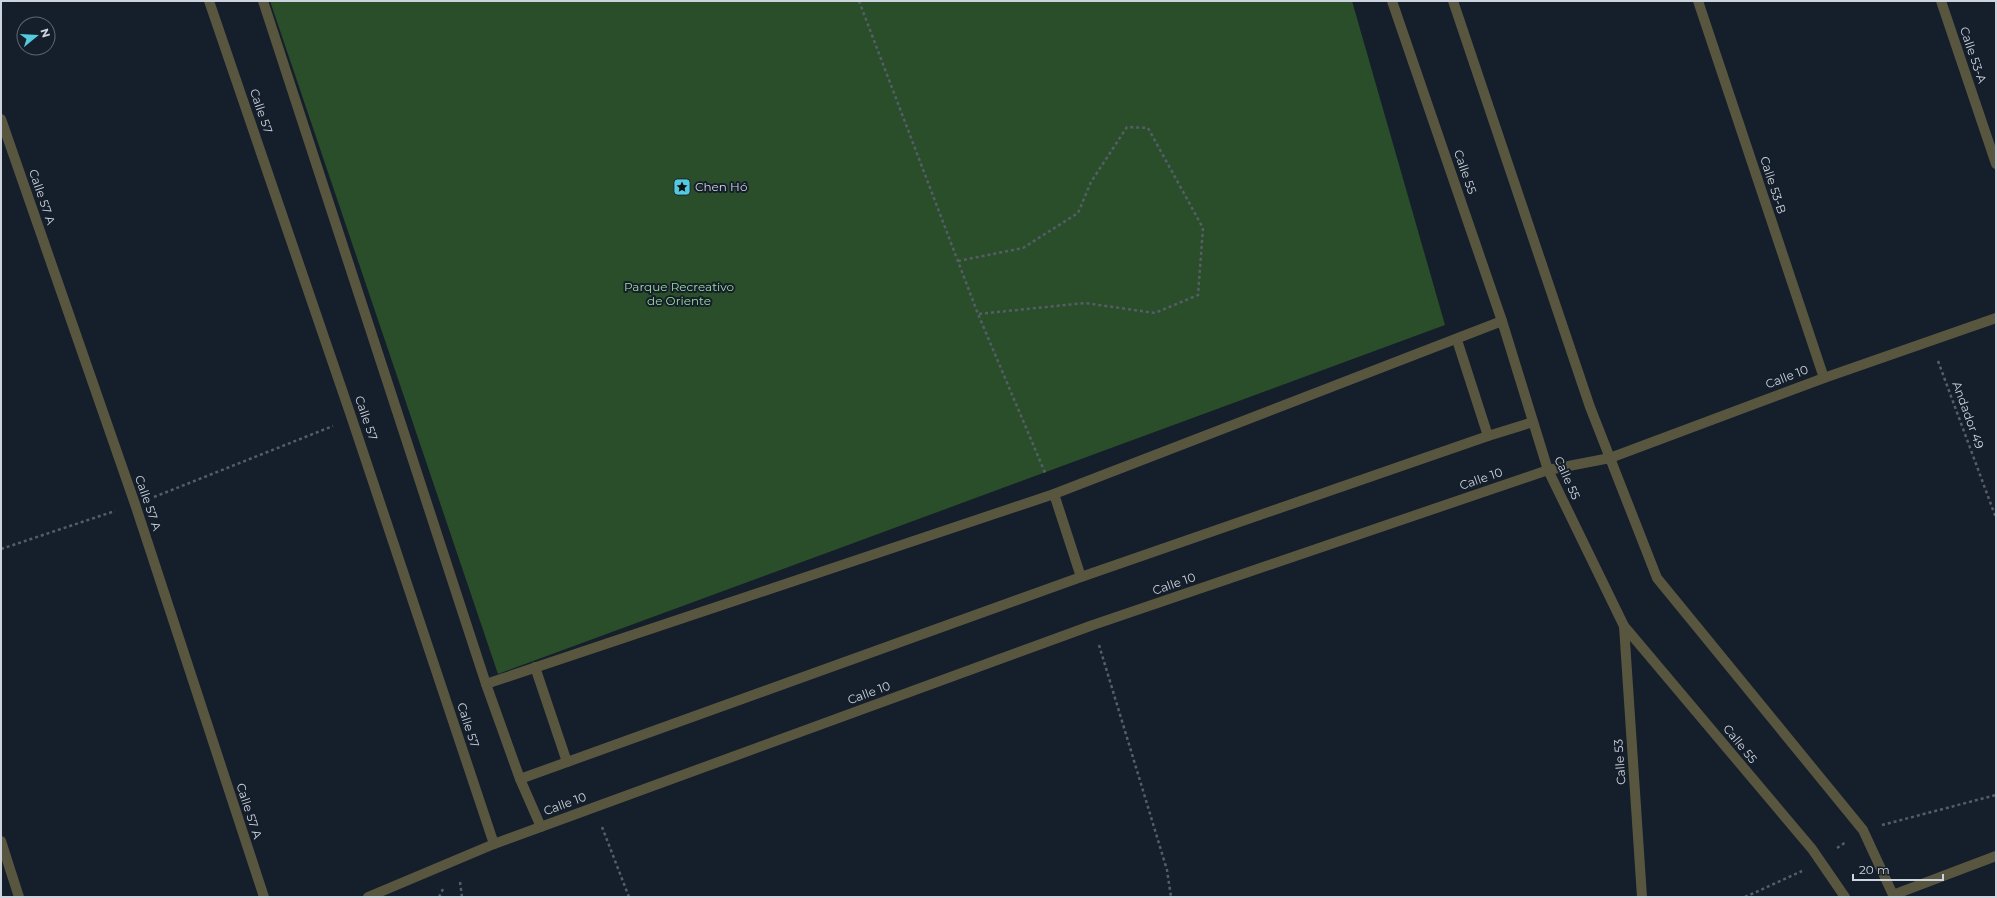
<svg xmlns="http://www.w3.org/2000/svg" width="1997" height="898" font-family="Montserrat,sans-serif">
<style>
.green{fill:#2b4e2a}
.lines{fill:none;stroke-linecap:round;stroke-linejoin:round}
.path{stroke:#555d69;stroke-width:2.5;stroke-dasharray:3 3;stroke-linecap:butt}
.minor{stroke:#59563f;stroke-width:10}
.labels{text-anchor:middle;stroke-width:4;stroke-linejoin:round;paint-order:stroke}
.street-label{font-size:12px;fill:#ced4dd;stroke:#151e2b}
.poi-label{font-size:12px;fill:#ced4dd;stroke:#151e2b;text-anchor:start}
.park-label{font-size:12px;fill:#9edb9b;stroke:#151e2b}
</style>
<rect width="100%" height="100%" fill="#151e2b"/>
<!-- green -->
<polygon class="green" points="270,1 1352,1 1445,325 498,674"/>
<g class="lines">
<!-- path -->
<g class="path">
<polyline points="859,1 978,314 1046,475"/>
<polyline points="958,261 1023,248 1078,213 1091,182 1127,127 1148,128 1203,228 1198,295 1155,313 1085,303 978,314"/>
<polyline points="1938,361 1996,518"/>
<polyline points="154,497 333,426"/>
<polyline points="1,549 115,511"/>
<polyline points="1099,645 1167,870 1171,897"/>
<polyline points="1882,825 1996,795"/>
<polyline points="602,827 629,897"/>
<polyline points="1837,848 1846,842"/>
<polyline points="460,882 462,897"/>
<polyline points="439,897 443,889"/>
<polyline points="1745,897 1802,871"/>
</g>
<!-- minor -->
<g class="minor">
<polyline points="209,1 352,419 494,844"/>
<polyline points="263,1 486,684 520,779 541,827"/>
<polyline points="1392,1 1502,321 1548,470 1624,626 1812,849 1845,897"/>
<polyline points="1453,1 1590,407 1657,578 1863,830 1894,897"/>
<polyline points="1698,1 1824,378"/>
<polyline points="1941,1 1996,164"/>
<polyline points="1,119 135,504 264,897"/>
<polyline points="1457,340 1488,436"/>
<polyline points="1054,494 1081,577"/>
<polyline points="1624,626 1642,897"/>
<polyline points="535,667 567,762"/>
<polyline points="486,684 1054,494 1502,321"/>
<polyline points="520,779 1081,577 1488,436 1533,422"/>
<polyline points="1,841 19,897"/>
<polyline points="1893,895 1996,856"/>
<polyline points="368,897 494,844 1093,625 1548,470 1610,458 1824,378 1996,318"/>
</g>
</g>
<!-- icons -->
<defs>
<g id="sight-square" transform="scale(0.9)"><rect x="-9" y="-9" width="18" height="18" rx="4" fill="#54cade" stroke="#151e2b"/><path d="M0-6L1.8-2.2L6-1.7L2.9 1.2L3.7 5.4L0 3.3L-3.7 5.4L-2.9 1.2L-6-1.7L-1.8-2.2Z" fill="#111"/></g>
</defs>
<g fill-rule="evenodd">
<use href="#sight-square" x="682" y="187"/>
</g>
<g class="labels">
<!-- street labels -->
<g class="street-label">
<text transform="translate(1973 55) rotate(71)" y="4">Calle 53-A</text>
<text transform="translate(261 111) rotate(71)" y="4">Calle 57</text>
<text transform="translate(1465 172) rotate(71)" y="4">Calle 55</text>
<text transform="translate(1773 185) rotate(72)" y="4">Calle 53-B</text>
<text transform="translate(42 197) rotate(71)" y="4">Calle 57 A</text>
<text transform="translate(1787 377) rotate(-21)" y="4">Calle 10</text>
<text transform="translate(1968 415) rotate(70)" y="4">Andador 49</text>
<text transform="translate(366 418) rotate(71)" y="4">Calle 57</text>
<text transform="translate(1567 478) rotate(66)" y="4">Calle 55</text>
<text transform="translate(1481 479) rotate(-19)" y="4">Calle 10</text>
<text transform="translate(148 503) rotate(71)" y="4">Calle 57 A</text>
<text transform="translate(1174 584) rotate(-19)" y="4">Calle 10</text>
<text transform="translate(869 693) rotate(-20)" y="4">Calle 10</text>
<text transform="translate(468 725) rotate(72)" y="4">Calle 57</text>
<text transform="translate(1740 744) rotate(51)" y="4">Calle 55</text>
<text transform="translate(1620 762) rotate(-94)" y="4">Calle 53</text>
<text transform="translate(565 804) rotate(-20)" y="4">Calle 10</text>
<text transform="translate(249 811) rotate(72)" y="4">Calle 57 A</text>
</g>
<!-- poi labels -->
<g class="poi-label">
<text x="695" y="191">Chen Hó</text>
</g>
<!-- park labels -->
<g class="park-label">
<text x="679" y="291">Parque Recreativo<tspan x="679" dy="14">de Oriente</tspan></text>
</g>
</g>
<!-- border -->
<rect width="1997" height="898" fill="none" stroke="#ced4dd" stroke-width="4"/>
<!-- north arrow -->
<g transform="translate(36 36) rotate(72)"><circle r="19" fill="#151e2b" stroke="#5f6772"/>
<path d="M0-3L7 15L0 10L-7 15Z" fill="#54cade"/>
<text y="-6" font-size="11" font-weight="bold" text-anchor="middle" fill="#ced4dd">N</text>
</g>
<!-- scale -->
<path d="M1853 874v6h90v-6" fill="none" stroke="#ced4dd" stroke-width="2"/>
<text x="1859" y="874" font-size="12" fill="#ced4dd" stroke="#151e2b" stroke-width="3" paint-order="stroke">20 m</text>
</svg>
